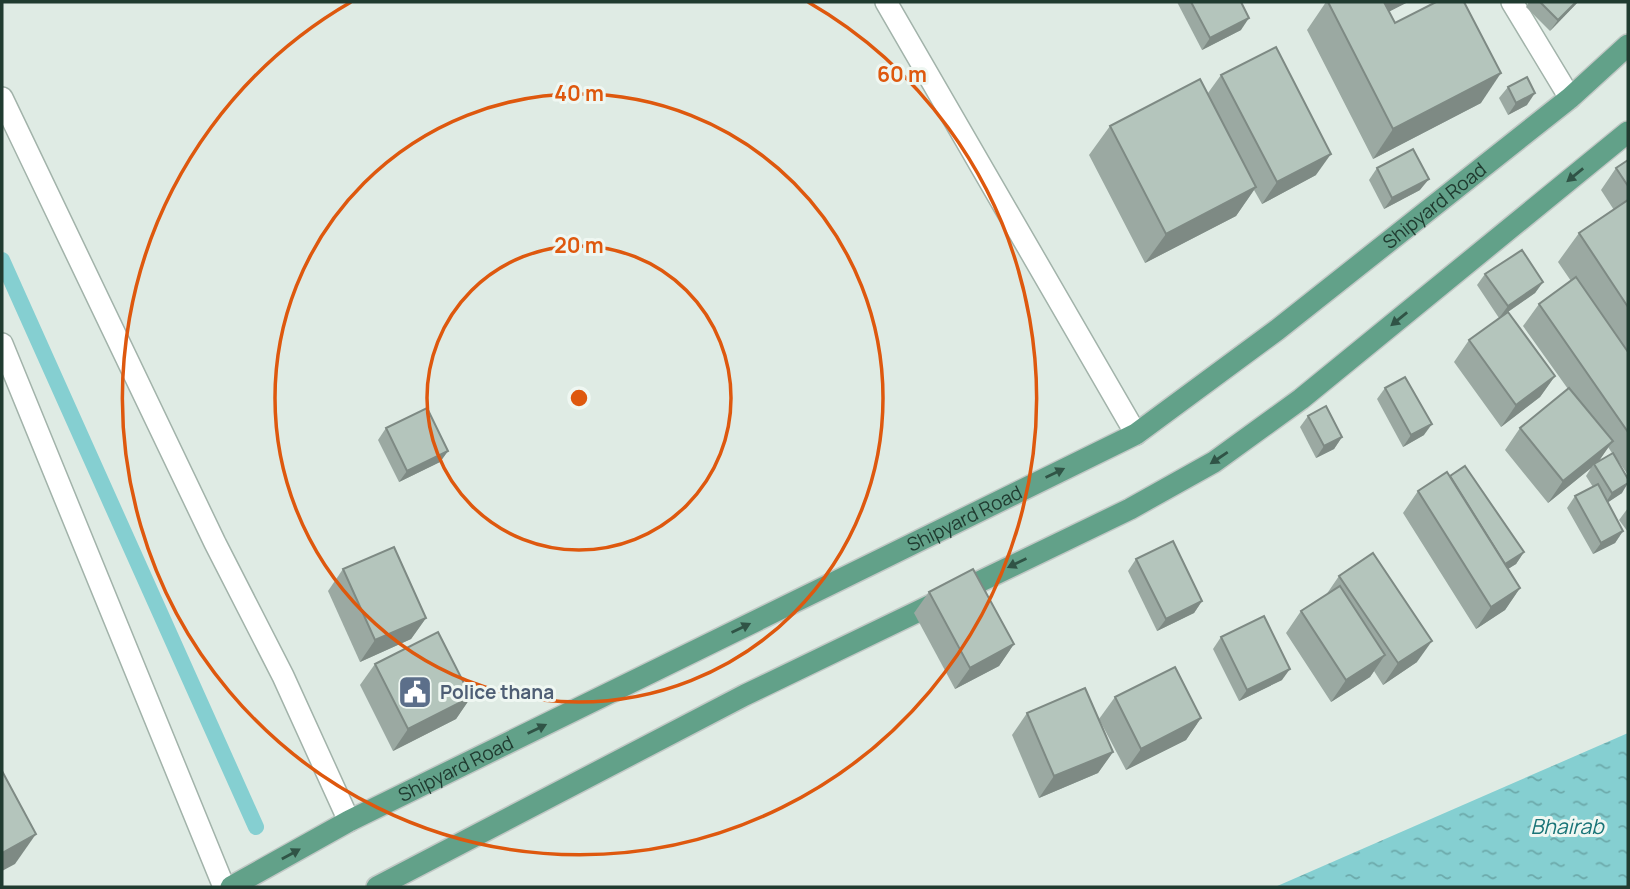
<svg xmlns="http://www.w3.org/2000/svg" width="1630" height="889" font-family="Manrope,sans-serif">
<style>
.water{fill:url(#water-ripples)}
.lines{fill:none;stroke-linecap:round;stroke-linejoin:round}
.stream{stroke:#85cfd1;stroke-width:16}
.minor-casing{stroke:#a2b3aa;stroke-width:24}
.major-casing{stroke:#c1c8c5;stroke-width:24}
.minor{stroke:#fff;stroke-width:21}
.major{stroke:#62a189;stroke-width:21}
.wall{fill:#9ba9a2;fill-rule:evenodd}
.shaded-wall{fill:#7e8a84}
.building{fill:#b4c5bc;stroke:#7e8a84;stroke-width:2}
.oneway{fill:#305446}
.ring{fill:none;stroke:#de580e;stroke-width:3.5}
.labels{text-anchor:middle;stroke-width:6;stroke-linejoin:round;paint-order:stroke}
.street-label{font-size:19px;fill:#203b30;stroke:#eff7f2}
.service-label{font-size:19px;font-weight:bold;fill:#4e5e75;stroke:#eff7f2;text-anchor:start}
.water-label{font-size:21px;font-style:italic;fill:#197477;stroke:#eff7f2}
.centre{fill:#de580e;stroke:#eff7f2;stroke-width:3.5}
.ring-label{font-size:21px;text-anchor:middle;font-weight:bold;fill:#de580e;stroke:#eff7f2;stroke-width:6;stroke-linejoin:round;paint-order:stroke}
</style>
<defs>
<pattern id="water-ripples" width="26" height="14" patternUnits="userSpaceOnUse" patternTransform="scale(1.75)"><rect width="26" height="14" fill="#85cfd1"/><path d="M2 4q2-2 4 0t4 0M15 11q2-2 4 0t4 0" fill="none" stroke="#6ca9aa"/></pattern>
</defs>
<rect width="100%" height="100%" fill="#dfebe4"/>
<!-- water -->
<polygon class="water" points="1628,733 1628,887 1275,887"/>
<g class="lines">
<!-- stream -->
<polyline class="stream" points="2,260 256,827"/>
<!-- minor casing -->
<g class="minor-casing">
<g id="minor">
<polyline points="886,2 1136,434"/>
<polyline points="1512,2 1570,98"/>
<polyline points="2,98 215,543 283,676 349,821"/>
<polyline points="2,344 224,887"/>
</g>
</g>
<!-- major casing -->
<g class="major-casing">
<g id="major">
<path id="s1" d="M231 887 349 821 1136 434 1277 330 1570 98 1628 45"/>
<polyline points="377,887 745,695 1130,509 1214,462 1301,399 1628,132"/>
</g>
</g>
<!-- minor -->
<use href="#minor" class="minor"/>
<!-- major -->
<use href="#major" class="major"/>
</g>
<!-- wall -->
<g class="wall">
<polygon points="1177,2 1241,2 1241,30 1202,50"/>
<polygon points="1326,2 1408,2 1389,11 1395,23 1481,103 1373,159 1307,30"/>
<polygon points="1529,2 1578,2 1550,31 1526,7"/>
<polygon points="1221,75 1316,175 1262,204 1254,190 1236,216 1145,263 1089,155 1110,126 1208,93"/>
<polygon points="1508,87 1527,105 1508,115 1499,98"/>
<path d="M1628 160V475L1614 455 1622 493 1608 502 1623 531 1615 543 1593 554 1567 508 1575 496 1593 487 1586 476 1591 468 1548 503 1505 450 1520 428 1568 389 1523 326 1539 304 1571 281 1558 262 1579 233 1614 210 1601 190 1616 168ZM1608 447 1612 453 1599 461Z"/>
<polygon points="1377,168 1420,190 1384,209 1369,180"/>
<polygon points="1485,274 1543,282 1535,293 1508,312 1555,376 1540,397 1501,427 1454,362 1469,340 1499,318 1477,285"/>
<polygon points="1385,388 1424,435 1403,447 1377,399"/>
<polygon points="1308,416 1342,437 1334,449 1316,458 1300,427"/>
<polygon points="386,428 448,451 440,462 399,482 378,440"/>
<polygon points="1450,476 1524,552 1516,564 1508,569 1520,588 1505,610 1476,629 1403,513 1418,491"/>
<polygon points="1628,508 1628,532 1619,520"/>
<polygon points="1136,559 1202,601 1194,613 1157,631 1128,571"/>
<polygon points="343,569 426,618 411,639 360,662 328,591"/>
<polygon points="1339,576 1417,662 1383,685 1374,671 1370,677 1331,702 1286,633 1301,611 1326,595"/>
<polygon points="929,592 1014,644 999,666 955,689 914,613"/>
<polygon points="1221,637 1282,680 1239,701 1213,649"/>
<polygon points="375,664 471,697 456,719 393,751 360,685"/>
<polygon points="1115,697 1201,718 1186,740 1126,770 1099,719"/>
<polygon points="1027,713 1113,752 1098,773 1039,798 1012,735"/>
</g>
<!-- shaded-wall -->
<g class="shaded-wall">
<polygon points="1386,2 1408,2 1373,20"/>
<polygon points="1576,2 1578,2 1550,31 1558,20"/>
<polygon points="1249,18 1241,30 1202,50 1210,38"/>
<polygon points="1501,73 1481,103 1373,159 1393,129"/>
<polygon points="1535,93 1527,105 1508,115 1516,103"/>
<polygon points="1331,154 1316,175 1262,204 1277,182"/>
<polygon points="1429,179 1420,190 1384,209 1392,198"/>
<polygon points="1256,187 1236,216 1145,263 1166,234"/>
<polygon points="1543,282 1535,293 1499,318 1508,306"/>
<polygon points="1555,376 1540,397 1501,427 1516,405"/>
<polygon points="1432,424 1424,435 1403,447 1411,435"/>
<polygon points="1342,437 1334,449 1316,458 1324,446"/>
<polygon points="1613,441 1598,462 1594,464 1591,468 1548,503 1563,481"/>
<polygon points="448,451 440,462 399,482 407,471"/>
<polygon points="1628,483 1622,493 1604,505 1612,493"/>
<polygon points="1623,531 1615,543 1593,554 1601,543"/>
<polygon points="1524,552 1516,564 1495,577 1503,565"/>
<polygon points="1520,588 1505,610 1476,629 1491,607"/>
<polygon points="1202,601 1194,613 1157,631 1166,619"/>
<polygon points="426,618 411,639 360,662 375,640"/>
<polygon points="1432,641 1417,662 1383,685 1398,663"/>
<polygon points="1014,644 999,666 955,689 970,668"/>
<polygon points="1385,655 1370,677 1331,702 1346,680"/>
<polygon points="1290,669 1282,680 1239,701 1247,690"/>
<polygon points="471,697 456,719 393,751 408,729"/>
<polygon points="1201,718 1186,740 1126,770 1141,749"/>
<polygon points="1113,752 1098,773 1039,798 1054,776"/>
<polygon points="36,834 15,864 2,871 2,853"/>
</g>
<!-- building -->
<g class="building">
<polygon points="1191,2 1241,2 1249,18 1210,38"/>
<polygon points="1328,2 1384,2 1395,23 1436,2 1464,2 1501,73 1393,129"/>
<polygon points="1540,2 1576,2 1558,20"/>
<polygon points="1276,47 1331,154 1277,182 1221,75"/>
<polygon points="1527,77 1535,93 1516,103 1508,87"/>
<polygon points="1200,79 1256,187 1166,234 1110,126"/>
<polygon points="1413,149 1429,179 1392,198 1377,168"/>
<polygon points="1628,160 1628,186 1616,168"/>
<polygon points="1628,200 1628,307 1579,233"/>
<polygon points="1522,250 1543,282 1508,306 1485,274"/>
<polygon points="1576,277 1628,352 1628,432 1539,304"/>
<polygon points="1508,312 1555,376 1516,405 1469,340"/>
<polygon points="1405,377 1432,424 1411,435 1385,388"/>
<polygon points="1569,388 1613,441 1563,481 1520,428"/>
<polygon points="1326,406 1342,437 1324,446 1308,416"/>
<polygon points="427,408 448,451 407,471 386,428"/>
<polygon points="1613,453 1628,479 1628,483 1612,493 1594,464"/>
<polygon points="1465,466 1524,552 1505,564 1450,476"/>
<polygon points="1447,472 1520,588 1491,607 1418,491"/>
<polygon points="1598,484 1623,531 1601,543 1575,496"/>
<polygon points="1173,541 1202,601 1166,619 1136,559"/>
<polygon points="394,547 426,618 375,640 343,569"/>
<polygon points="1373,553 1432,641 1398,663 1339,576"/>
<polygon points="973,569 1014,644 970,668 929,592"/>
<polygon points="1340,586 1385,655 1346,680 1301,611"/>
<polygon points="1264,616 1290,669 1247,690 1221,637"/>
<polygon points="438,632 471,697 408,729 375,664"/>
<polygon points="1175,667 1201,718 1141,749 1115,697"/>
<polygon points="1085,688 1113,752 1054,776 1027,713"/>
<polygon points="2,771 36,834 2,853"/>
</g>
<!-- one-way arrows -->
<defs><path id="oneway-solid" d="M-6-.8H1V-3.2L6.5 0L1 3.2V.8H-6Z" transform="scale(1.75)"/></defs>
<g class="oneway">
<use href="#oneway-solid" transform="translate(1575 175) rotate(141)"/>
<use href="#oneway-solid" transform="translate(1399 319) rotate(141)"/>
<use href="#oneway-solid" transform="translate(1219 458) rotate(146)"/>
<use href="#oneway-solid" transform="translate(1055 473) rotate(-26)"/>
<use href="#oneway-solid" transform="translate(1017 563) rotate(154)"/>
<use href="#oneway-solid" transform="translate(741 628) rotate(-26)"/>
<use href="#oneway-solid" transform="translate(537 729) rotate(-26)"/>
<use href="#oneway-solid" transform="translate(291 854) rotate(-29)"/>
</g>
<!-- distance rings -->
<g class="ring">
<circle cx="579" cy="398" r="152"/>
<circle cx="579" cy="398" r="304"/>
<path d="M808 2A457 457 0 1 1 351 2"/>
</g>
<!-- icons -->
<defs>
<g id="civic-square" transform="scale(1.75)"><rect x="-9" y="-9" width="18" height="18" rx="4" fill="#5c6f8a" stroke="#eff7f2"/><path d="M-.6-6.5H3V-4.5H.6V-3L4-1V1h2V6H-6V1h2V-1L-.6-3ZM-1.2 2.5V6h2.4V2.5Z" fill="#fff"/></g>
</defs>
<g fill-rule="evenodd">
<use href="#civic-square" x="415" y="692"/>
</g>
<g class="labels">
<!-- street labels -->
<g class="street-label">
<text dy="7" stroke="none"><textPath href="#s1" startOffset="1388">Shipyard Road</textPath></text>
<text dy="7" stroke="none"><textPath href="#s1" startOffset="821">Shipyard Road</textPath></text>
<text dy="7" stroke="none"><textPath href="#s1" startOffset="254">Shipyard Road</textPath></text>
</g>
<!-- service labels -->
<g class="service-label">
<text x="440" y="699">Police thana</text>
</g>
<!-- water labels -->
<g class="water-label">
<text x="1567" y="834">Bhairab</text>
</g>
</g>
<circle cx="579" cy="398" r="10" class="centre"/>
<g class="ring-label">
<text x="902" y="82">60 m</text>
<text x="579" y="101">40 m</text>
<text x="579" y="253">20 m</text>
</g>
<!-- border -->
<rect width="1630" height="889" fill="none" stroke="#203b30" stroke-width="7"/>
</svg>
